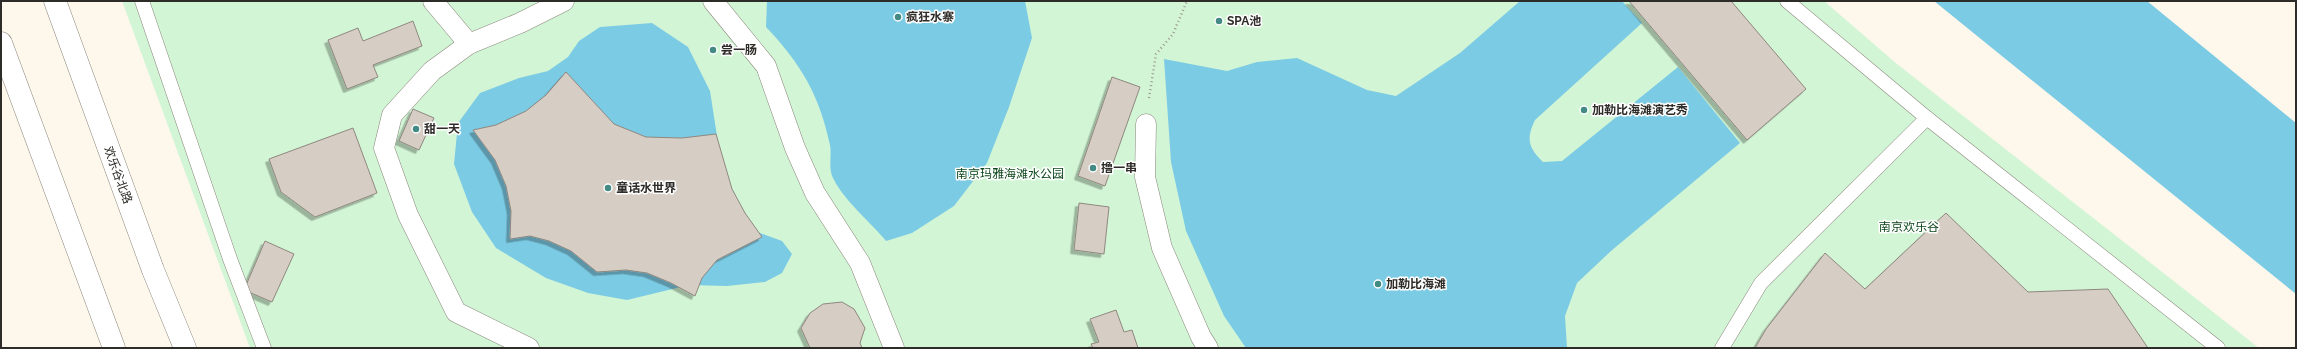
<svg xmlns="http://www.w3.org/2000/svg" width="2297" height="349" font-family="Raleway,'Noto Sans SC',sans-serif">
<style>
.green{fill:#d2f5d5}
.water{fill:#7ccbe4}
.building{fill:#d6cdc4;stroke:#8f877f;filter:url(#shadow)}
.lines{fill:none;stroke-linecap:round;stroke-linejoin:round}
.service-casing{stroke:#8b877d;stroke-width:15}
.pedestrian-casing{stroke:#8b877d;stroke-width:21}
.secondary-casing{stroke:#8b877d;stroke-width:23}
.path{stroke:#9d9991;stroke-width:2.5;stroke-dasharray:1 3;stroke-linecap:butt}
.service{stroke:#fff;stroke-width:14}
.pedestrian{stroke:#fff;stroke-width:20}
.secondary{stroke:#fff;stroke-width:22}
.poi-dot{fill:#438a85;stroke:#fff;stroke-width:1.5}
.labels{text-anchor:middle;stroke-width:3;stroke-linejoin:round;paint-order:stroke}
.poi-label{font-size:12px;font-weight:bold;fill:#2e2c28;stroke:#fff;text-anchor:start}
.park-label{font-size:12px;fill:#0d461a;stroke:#fff}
.street-label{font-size:12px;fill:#2e2c28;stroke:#fff}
</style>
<defs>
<filter id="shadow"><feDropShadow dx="-3.5" dy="3.5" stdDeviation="0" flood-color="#0004"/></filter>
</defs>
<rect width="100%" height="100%" fill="#fdf7ec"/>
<!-- green -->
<polygon class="green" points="122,1 1824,1 1897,64 2259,348 250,348"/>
<!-- water -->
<g class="water">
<path d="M767 1H1025L1032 38 1009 107 987 163 954 206 912 233 886 241C869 220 845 202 833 178 828 169 832 155 830 145 819 94 801 64 766 27Z"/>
<path d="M1520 1H1622L1642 23 1535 120C1526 139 1528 147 1543 162L1562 161 1678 67 1740 143 1611 251 1577 283 1565 316 1567 348H1246L1224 316 1186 231 1171 162 1164 59 1227 71 1257 62 1297 58 1367 90 1396 96 1460 53Z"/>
<polygon points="1934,1 2147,1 2296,123 2296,294"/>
<polygon points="652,23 688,47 710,91 722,168 752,230 782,241 792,254 782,273 765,282 727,286 689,285 627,300 588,293 546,278 496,248 472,212 454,164 458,123 480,93 519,78 548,71 568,57 579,41 600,27"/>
</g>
<!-- building -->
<g class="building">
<polygon points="1629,1 1731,1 1806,89 1747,140"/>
<polygon points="413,21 422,46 373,65 378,77 347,89 328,40 358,28 363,41"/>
<polygon points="566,72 614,124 646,137 682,138 716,134 732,189 745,213 762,237 717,260 702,278 695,296 671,283 647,273 626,270 597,272 571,251 549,241 530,236 510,239 511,211 506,186 495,160 473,130 496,125 526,111 546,95"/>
<polygon points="1112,77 1140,87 1105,186 1078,176"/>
<polygon points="413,109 434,118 419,150 399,141"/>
<polygon points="353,128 377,193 315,217 281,192 269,159"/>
<polygon points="1079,203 1109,207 1104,254 1074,250"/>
<polygon points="1946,213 2028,292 2108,289 2148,348 1755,348 1766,329 1825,253 1865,289"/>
<polygon points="265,241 294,254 272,302 244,290"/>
<polygon points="842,302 854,309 865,328 860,343 862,348 810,348 801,328 810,313 823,304"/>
<polygon points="1116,310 1124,332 1132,330 1138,348 1093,348 1091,344 1099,342 1090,319"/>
</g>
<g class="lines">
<!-- service casing -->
<g class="service-casing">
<g id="service">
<polyline points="142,1 230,259 264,348"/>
<polyline points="1787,1 1927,118 2218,348"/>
<polyline points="1722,348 1761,283 1927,118"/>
</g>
</g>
<!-- pedestrian casing -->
<g class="pedestrian-casing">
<g id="pedestrian">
<polyline points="433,1 469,44"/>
<polyline points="713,1 766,66 795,148 815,193 860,263 894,348"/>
<polyline points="1146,124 1145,177 1162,248 1201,337 1208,348"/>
<polyline points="529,348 456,312 408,215 384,148 392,115 432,71 469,44 520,23 564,1"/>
</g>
</g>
<!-- secondary casing -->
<g class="secondary-casing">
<g id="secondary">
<polyline points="55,1 153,270 185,348"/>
<polyline points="1,43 114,348"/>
</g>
</g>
<!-- path -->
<polyline class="path" points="1149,98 1156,54 1173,34 1187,1"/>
<!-- service -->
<use href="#service" class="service"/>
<!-- pedestrian -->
<use href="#pedestrian" class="pedestrian"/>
<!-- secondary -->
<use href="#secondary" class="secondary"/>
</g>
<!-- markers -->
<g class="poi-dot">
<circle cx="898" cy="17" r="4"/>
<circle cx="1219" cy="21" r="4"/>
<circle cx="713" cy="50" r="4"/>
<circle cx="1584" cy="110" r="4"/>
<circle cx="416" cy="129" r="4"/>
<circle cx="1093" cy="168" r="4"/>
<circle cx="608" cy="188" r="4"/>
<circle cx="1378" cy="284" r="4"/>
</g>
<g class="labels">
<!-- poi labels -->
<g class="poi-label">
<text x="906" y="21">疯狂水寨</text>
<text x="1227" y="25">SPA池</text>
<text x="721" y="54">尝一肠</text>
<text x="1592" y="114">加勒比海滩演艺秀</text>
<text x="424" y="133">甜一天</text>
<text x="1101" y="172">撸一串</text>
<text x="616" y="192">童话水世界</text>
<text x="1386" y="288">加勒比海滩</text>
</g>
<!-- park labels -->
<g class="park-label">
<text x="1010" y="178">南京玛雅海滩水公园</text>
<text x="1909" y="231">南京欢乐谷</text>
</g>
<!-- street labels -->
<g class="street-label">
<text transform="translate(118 175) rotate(70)" y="4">欢乐谷北路</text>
</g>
</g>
<!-- border -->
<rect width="2297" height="349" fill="none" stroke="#2e2c28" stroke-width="4"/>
</svg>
